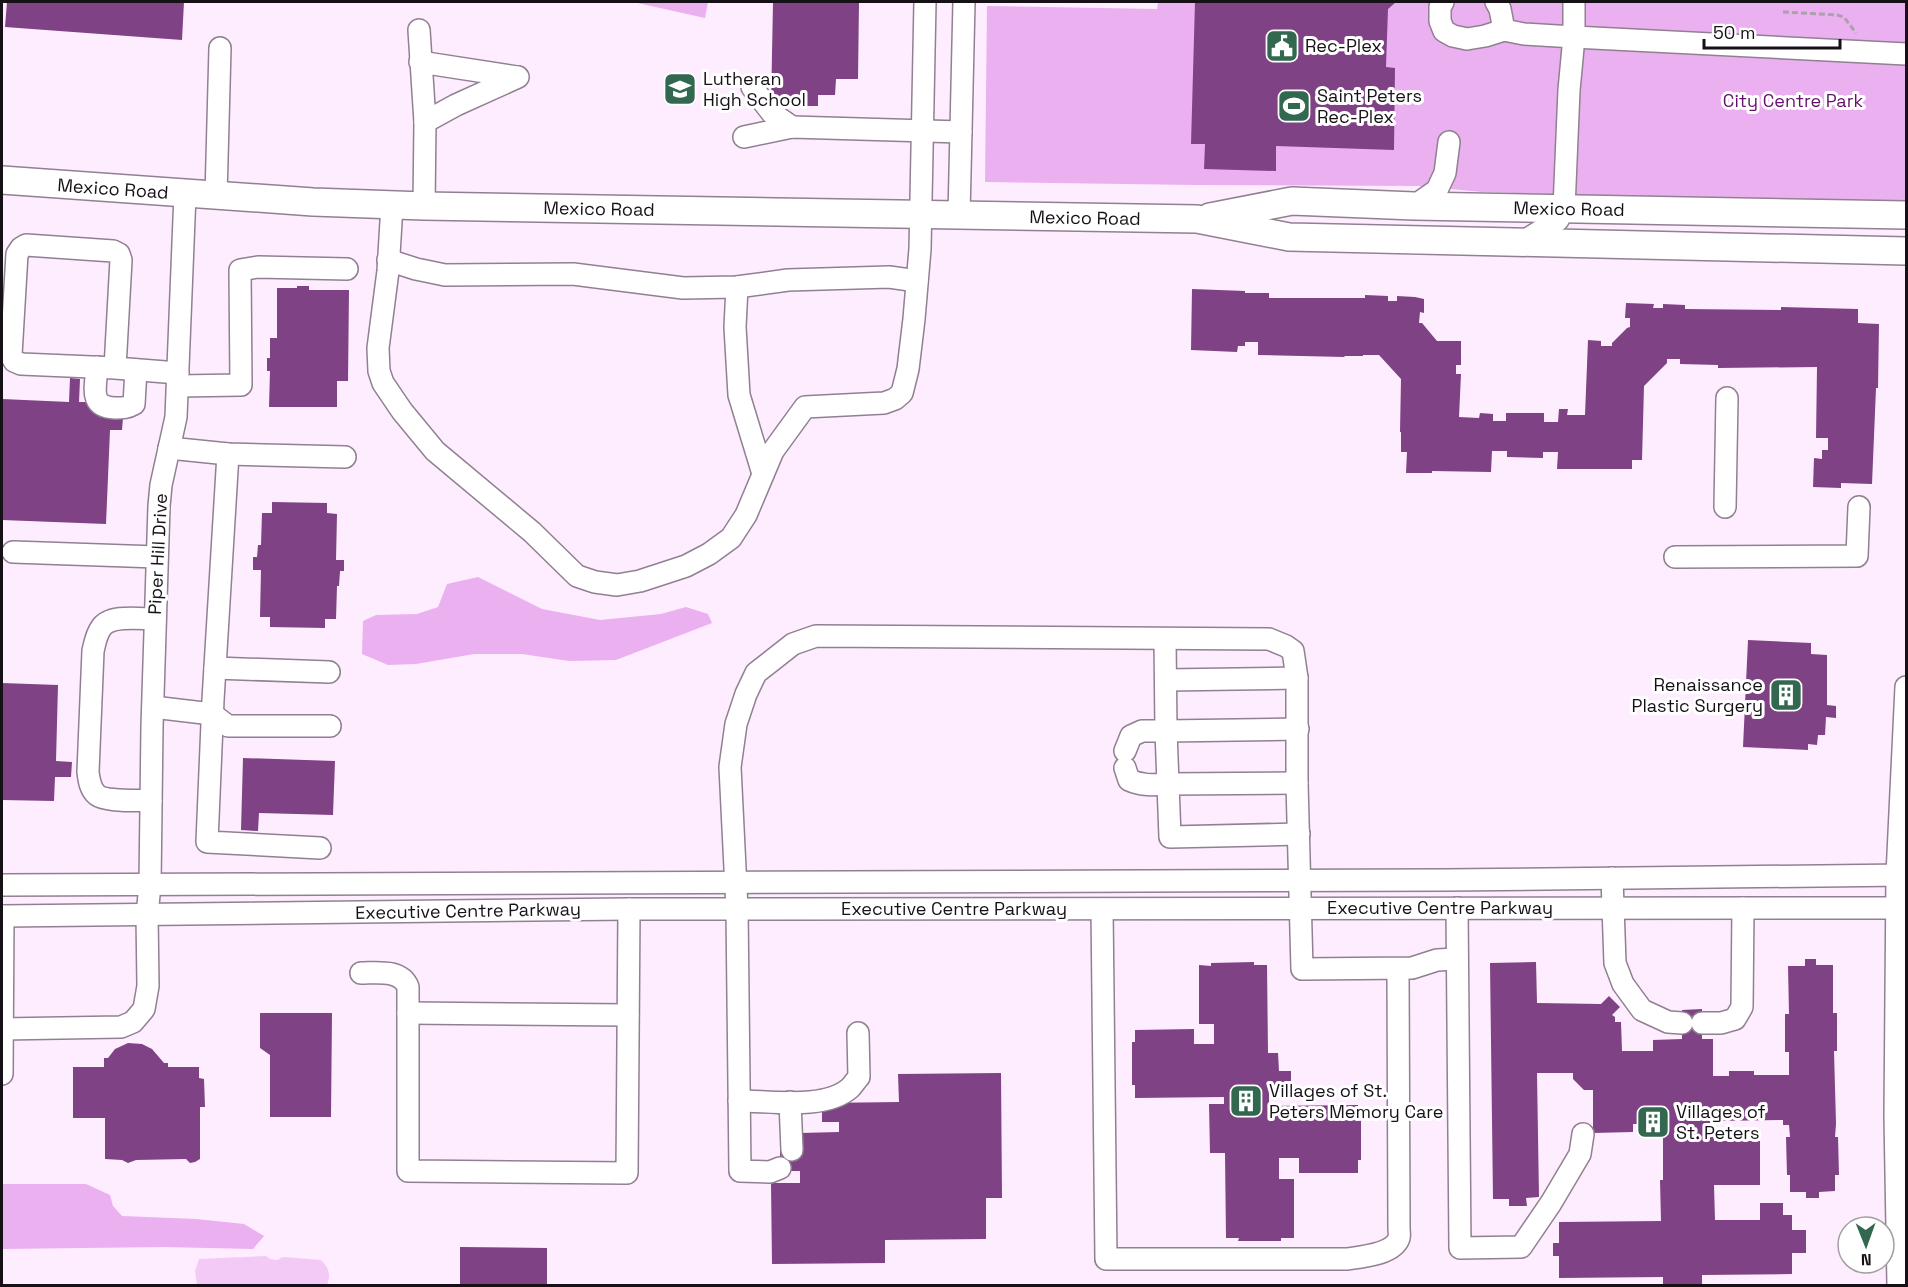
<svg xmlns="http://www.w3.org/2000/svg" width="1908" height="1287" font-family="'Space Grotesk',sans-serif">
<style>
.green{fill:#ebb0ef}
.water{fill:#f3caf6}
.building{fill:#7f4284}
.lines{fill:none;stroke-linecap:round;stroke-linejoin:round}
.minor-casing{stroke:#908091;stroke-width:24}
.major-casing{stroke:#908091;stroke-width:30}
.path{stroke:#ad9fae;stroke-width:3;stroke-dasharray:6 3;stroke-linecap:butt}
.minor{stroke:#fff;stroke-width:21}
.major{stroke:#fff;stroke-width:27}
.labels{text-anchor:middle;stroke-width:6;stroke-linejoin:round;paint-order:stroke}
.poi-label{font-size:18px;fill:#161017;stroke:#fff;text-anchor:start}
.park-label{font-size:18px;fill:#63126b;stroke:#fff}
.street-label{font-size:18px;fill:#161017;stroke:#fff}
</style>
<rect width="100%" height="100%" fill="#feecff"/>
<!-- green -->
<g class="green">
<polygon points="633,2 708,2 705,18"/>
<polygon points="1158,2 1906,2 1906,204 1482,192 1418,186 1197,185 985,182 987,6 1157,9"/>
<polygon points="478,577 542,609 600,620 661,614 686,607 708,614 712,623 616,660 569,661 522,654 474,654 416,664 388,665 362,654 363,621 376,615 417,614 438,607 447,584"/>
<polygon points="2,1184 86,1184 110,1195 113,1206 122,1216 196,1219 244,1224 264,1236 253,1249 164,1247 2,1249"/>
</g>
<!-- water -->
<path class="water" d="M266 1256 270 1259 277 1260 283 1257 321 1260C329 1268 331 1274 327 1285H197L195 1271 199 1259Z"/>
<!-- building -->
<g class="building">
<polygon points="7,2 184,2 182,40 5,27"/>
<polygon points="773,2 859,2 858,79 836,79 835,95 818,95 818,106 771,106"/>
<polygon points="1195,2 1396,2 1388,9 1386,67 1395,68 1394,150 1276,146 1276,171 1204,169 1205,144 1191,144"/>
<polygon points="297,286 309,286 309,290 349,290 348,381 337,381 337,407 269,407 270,371 267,371 267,358 270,358 270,338 277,338 277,288 297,288"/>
<polygon points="1192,289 1245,291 1245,293 1269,293 1269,298 1365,298 1365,295 1388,296 1388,301 1397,301 1397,296 1415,297 1424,299 1424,313 1420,312 1419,323 1422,323 1437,341 1461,341 1461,365 1456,365 1456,374 1461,374 1459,417 1479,418 1480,413 1493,414 1493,421 1506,421 1506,413 1544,413 1544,422 1558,422 1559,409 1568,409 1567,415 1585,415 1588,340 1601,341 1601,346 1612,346 1612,343 1627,328 1630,327 1630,318 1625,318 1626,303 1654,304 1653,308 1663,308 1663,304 1685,305 1685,309 1781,310 1781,307 1858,309 1858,323 1879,324 1878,388 1876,388 1872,484 1841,483 1841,488 1813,487 1814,458 1822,459 1822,450 1828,450 1828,438 1816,438 1817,367 1718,368 1718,365 1680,364 1680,359 1667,359 1667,363 1644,386 1642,460 1632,460 1632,469 1557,469 1558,452 1543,452 1543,458 1507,457 1507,451 1492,451 1491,472 1432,471 1432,473 1406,473 1407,452 1401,452 1401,432 1400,432 1401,379 1379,355 1363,355 1363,356 1345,356 1344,357 1258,355 1258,342 1245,342 1245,346 1238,346 1237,352 1191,350"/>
<polygon points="70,378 80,379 79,402 87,402 95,414 101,417 123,418 122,430 110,430 106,524 2,520 2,399 69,402"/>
<polygon points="272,502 327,503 327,513 337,514 336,560 344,560 344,571 340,571 339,586 337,586 336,619 325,619 325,628 270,627 270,617 260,617 261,570 253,570 253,557 257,557 258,545 261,545 262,513 272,513"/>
<polygon points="1748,640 1811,643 1811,654 1827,655 1827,705 1836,706 1836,718 1826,717 1825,735 1818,735 1817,745 1808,744 1808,750 1743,747"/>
<polygon points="2,683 58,685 56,761 72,762 71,777 55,777 54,801 2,800"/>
<polygon points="243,758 335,761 333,815 259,813 258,831 241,830"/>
<polygon points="1805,959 1816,959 1816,965 1833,965 1833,1013 1837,1013 1837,1051 1834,1051 1836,1124 1835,1137 1838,1137 1839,1175 1835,1175 1835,1191 1819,1192 1819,1198 1806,1198 1806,1192 1790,1192 1790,1175 1787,1175 1786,1137 1790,1137 1789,1125 1783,1125 1783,1120 1714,1121 1714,1141 1760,1141 1760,1185 1714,1185 1715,1220 1760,1220 1760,1203 1783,1203 1783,1215 1792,1215 1792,1230 1806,1230 1806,1253 1792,1253 1792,1274 1702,1275 1702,1285 1663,1285 1663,1277 1559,1278 1559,1256 1553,1256 1553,1243 1559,1243 1559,1222 1661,1221 1660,1180 1663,1180 1663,1133 1654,1133 1649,1124 1633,1124 1633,1132 1593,1133 1593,1090 1584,1090 1573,1079 1573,1073 1537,1073 1539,1197 1526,1198 1527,1206 1509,1206 1509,1199 1493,1199 1490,963 1536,962 1537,1003 1601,1004 1609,996 1620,1007 1612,1015 1615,1017 1615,1022 1621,1022 1622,1051 1653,1051 1653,1040 1682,1039 1682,1010 1702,1009 1702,1039 1713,1039 1713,1076 1729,1076 1729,1071 1754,1071 1754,1075 1789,1075 1789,1052 1785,1052 1785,1014 1789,1014 1788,966 1805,966"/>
<polygon points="1254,962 1254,965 1267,965 1268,1053 1278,1053 1279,1071 1291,1071 1291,1086 1269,1087 1269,1106 1358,1105 1358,1118 1361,1118 1361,1160 1358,1160 1358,1173 1299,1173 1299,1158 1279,1158 1279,1179 1294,1179 1294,1238 1281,1238 1281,1241 1238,1241 1239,1238 1226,1238 1225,1153 1210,1153 1209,1104 1224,1104 1224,1097 1135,1098 1135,1085 1132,1085 1132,1042 1135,1042 1135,1030 1194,1029 1194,1044 1214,1044 1214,1024 1199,1024 1199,965 1211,966 1211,963"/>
<polygon points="260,1013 332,1013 331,1117 270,1117 270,1055 260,1048"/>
<polygon points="128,1043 142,1044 152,1049 164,1063 168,1063 168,1067 199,1067 199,1078 204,1079 205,1107 200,1107 200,1159 195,1162 190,1163 186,1159 136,1160 128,1163 122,1160 105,1159 105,1118 73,1118 73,1067 104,1067 104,1058 108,1058 115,1049"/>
<polygon points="1001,1073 1002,1198 986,1198 986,1239 885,1240 885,1263 772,1264 771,1183 800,1183 800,1171 780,1171 780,1150 800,1150 800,1133 839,1132 839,1122 822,1122 822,1103 899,1102 898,1074"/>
<polygon points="460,1247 547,1248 547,1286 460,1286"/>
</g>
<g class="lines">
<!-- minor casing -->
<g class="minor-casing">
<g id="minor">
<polyline points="1443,2 1440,7 1440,21 1444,31 1453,36 1467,39 1485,36 1504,30 1524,34 1574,37 1906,54"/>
<polyline points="1496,2 1500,9 1504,30"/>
<polyline points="419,30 425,122"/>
<polyline points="420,62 517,77"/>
<polyline points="752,87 772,113 792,127"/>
<polyline points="744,137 792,127 961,132"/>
<polyline points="216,196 220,48"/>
<polyline points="392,205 388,271 378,348 379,371 383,383 402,411 435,451 532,532 577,576 595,582 617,585 640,581 686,566 709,554 731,538 746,515 773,451 805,407 884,403 895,399 902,393 908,369 914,319 920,249 925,2"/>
<polyline points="424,206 425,122 456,105 518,77"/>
<polyline points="1414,206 1437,190 1445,173 1449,142"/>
<polyline points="959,215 964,2"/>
<polyline points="1521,243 1558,220 1564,208 1569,90 1574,37 1574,2"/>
<polyline points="388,260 416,269 445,275 573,274 683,288 737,287 788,280 889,277 917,281"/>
<polyline points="737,287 735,327 739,395 763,474"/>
<path d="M97 367C96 387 88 407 115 408 123 408 127 408 134 404L136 370"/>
<polyline points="115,368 21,364 14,361 11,355 17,254 21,248 26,245 113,251 119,254 121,260 115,368 178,373"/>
<polyline points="178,386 241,385 240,270 258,267 347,269"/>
<polyline points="169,448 228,454 345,457"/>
<polyline points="228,454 213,700 207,842 320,848"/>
<polyline points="1725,507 1727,398"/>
<polyline points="13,552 157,557"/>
<polyline points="1675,557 1857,556 1859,507"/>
<polyline points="1165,639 1166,731 1298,729"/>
<polyline points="215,668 329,672"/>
<polyline points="1166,680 1297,678"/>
<polyline points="153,707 212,714 228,726 330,726"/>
<path d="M1125 751 1131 736 1142 731H1166L1168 784C1154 785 1142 786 1129 780L1125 768"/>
<polyline points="1297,783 1168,784 1170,837 1299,834"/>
<path d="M151 801C139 800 106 802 97 795 90 789 89 780 88 772L93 651C95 643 96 635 101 628 110 614 140 619 155 619"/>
<polyline points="1612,878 1615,963 1623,984 1642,1010 1668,1022 1682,1023"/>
<polyline points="2,885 1446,880 1906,875"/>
<polyline points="1457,908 1460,1248 1521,1247 1551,1203 1580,1154 1583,1134"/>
<path d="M1102 909 1106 1259H1346C1360 1257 1393 1255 1399 1238 1400 1235 1399 1232 1399 1228L1398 969"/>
<polyline points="2,916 629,909 1906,908"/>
<path d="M361 973C377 973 401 969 408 987V1171L627 1173 629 909"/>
<polyline points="408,1013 628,1015"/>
<polyline points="1702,1023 1721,1023 1735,1019 1742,1007 1743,908"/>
<polyline points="2,1029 121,1027 133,1022 144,1009 148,986 147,915 150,885 152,727 159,506 161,485 176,417 185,194"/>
<polyline points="2,1074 3,916"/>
<path d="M739 1101C771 1101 825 1110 850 1088 853 1085 856 1080 859 1077L858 1033"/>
<polyline points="790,1102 792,1150"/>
<polyline points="780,1168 770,1172 740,1171 737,909 730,767 736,724 746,694 756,673 793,644 816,636 1269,639 1286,646 1293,651 1297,678 1297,783 1302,969 1412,968 1437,960 1457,959"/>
<polyline points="1898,1286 1895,1116 1897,875 1906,687"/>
</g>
</g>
<!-- major casing -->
<g class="major-casing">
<g id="major">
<polyline points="2,180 313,202 424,206 1197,219 1289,237 1906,251"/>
<polyline points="1210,217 1292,201 1414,206 1906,215"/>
</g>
</g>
<!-- path -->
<polyline class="path" points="1783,12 1837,15 1844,17 1856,33"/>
<!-- minor -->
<use href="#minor" class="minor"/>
<!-- major -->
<use href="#major" class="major"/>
</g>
<!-- icons -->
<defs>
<g id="civic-square" transform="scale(1.725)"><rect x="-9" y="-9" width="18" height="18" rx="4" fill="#31684f" stroke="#fff"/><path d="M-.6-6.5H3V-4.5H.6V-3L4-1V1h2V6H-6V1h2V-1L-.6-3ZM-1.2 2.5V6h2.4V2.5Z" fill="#fff"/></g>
<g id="school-square" transform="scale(1.725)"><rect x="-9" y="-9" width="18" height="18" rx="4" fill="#31684f" stroke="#fff"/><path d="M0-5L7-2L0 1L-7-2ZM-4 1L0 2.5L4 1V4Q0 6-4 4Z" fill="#fff"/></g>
<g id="stadium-square" transform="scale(1.725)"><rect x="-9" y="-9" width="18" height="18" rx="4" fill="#31684f" stroke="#fff"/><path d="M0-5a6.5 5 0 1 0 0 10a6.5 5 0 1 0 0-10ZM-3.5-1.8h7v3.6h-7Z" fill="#fff"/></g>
<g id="building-square" transform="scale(1.725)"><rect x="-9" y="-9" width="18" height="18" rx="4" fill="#31684f" stroke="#fff"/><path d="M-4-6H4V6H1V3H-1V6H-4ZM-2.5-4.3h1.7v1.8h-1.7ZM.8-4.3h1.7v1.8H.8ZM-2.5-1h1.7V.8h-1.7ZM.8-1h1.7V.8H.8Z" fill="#fff"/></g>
</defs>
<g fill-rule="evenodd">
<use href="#civic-square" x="1282" y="46"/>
<use href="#school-square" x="680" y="89"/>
<use href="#stadium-square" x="1294" y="106"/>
<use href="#building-square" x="1786" y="695"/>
<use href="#building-square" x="1246" y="1101"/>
<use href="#building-square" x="1653" y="1122"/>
</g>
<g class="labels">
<!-- poi labels -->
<g class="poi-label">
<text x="1305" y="52">Rec-Plex</text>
<text x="703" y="85">Lutheran<tspan x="703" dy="21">High School</tspan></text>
<text x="1317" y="102">Saint Peters<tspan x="1317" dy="21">Rec-Plex</tspan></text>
<text x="1763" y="691" text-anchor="end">Renaissance<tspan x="1763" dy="21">Plastic Surgery</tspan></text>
<text x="1269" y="1097">Villages of St.<tspan x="1269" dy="21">Peters Memory Care</tspan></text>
<text x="1676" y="1118">Villages of<tspan x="1676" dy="21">St. Peters</tspan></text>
</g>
<!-- park labels -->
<g class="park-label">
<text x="1793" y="107">City Centre Park</text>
</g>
<!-- street labels -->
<g class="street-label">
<text transform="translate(113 189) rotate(4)" y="6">Mexico Road</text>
<text transform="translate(599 209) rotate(1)" y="6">Mexico Road</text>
<text transform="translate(1569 209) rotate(1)" y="6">Mexico Road</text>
<text transform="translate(1085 218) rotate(1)" y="6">Mexico Road</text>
<text transform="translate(158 554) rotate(-87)" y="6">Piper Hill Drive</text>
<text x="1440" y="914">Executive Centre Parkway</text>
<text x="954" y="915">Executive Centre Parkway</text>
<text transform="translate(468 911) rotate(-1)" y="6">Executive Centre Parkway</text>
</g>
</g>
<!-- border -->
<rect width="1908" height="1287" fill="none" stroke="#161017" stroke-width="6"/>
<!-- north arrow -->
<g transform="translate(1866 1245) rotate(179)"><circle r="28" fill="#ffffff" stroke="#a29fa2" stroke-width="1.5"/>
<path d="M0-4.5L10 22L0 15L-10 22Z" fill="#31684f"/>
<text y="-9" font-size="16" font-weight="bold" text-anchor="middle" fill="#161017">N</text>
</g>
<!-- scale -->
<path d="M1704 39v9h136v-9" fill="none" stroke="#161017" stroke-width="3"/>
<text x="1713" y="39" font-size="18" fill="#161017" stroke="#ffffff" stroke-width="4.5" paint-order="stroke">50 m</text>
</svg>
